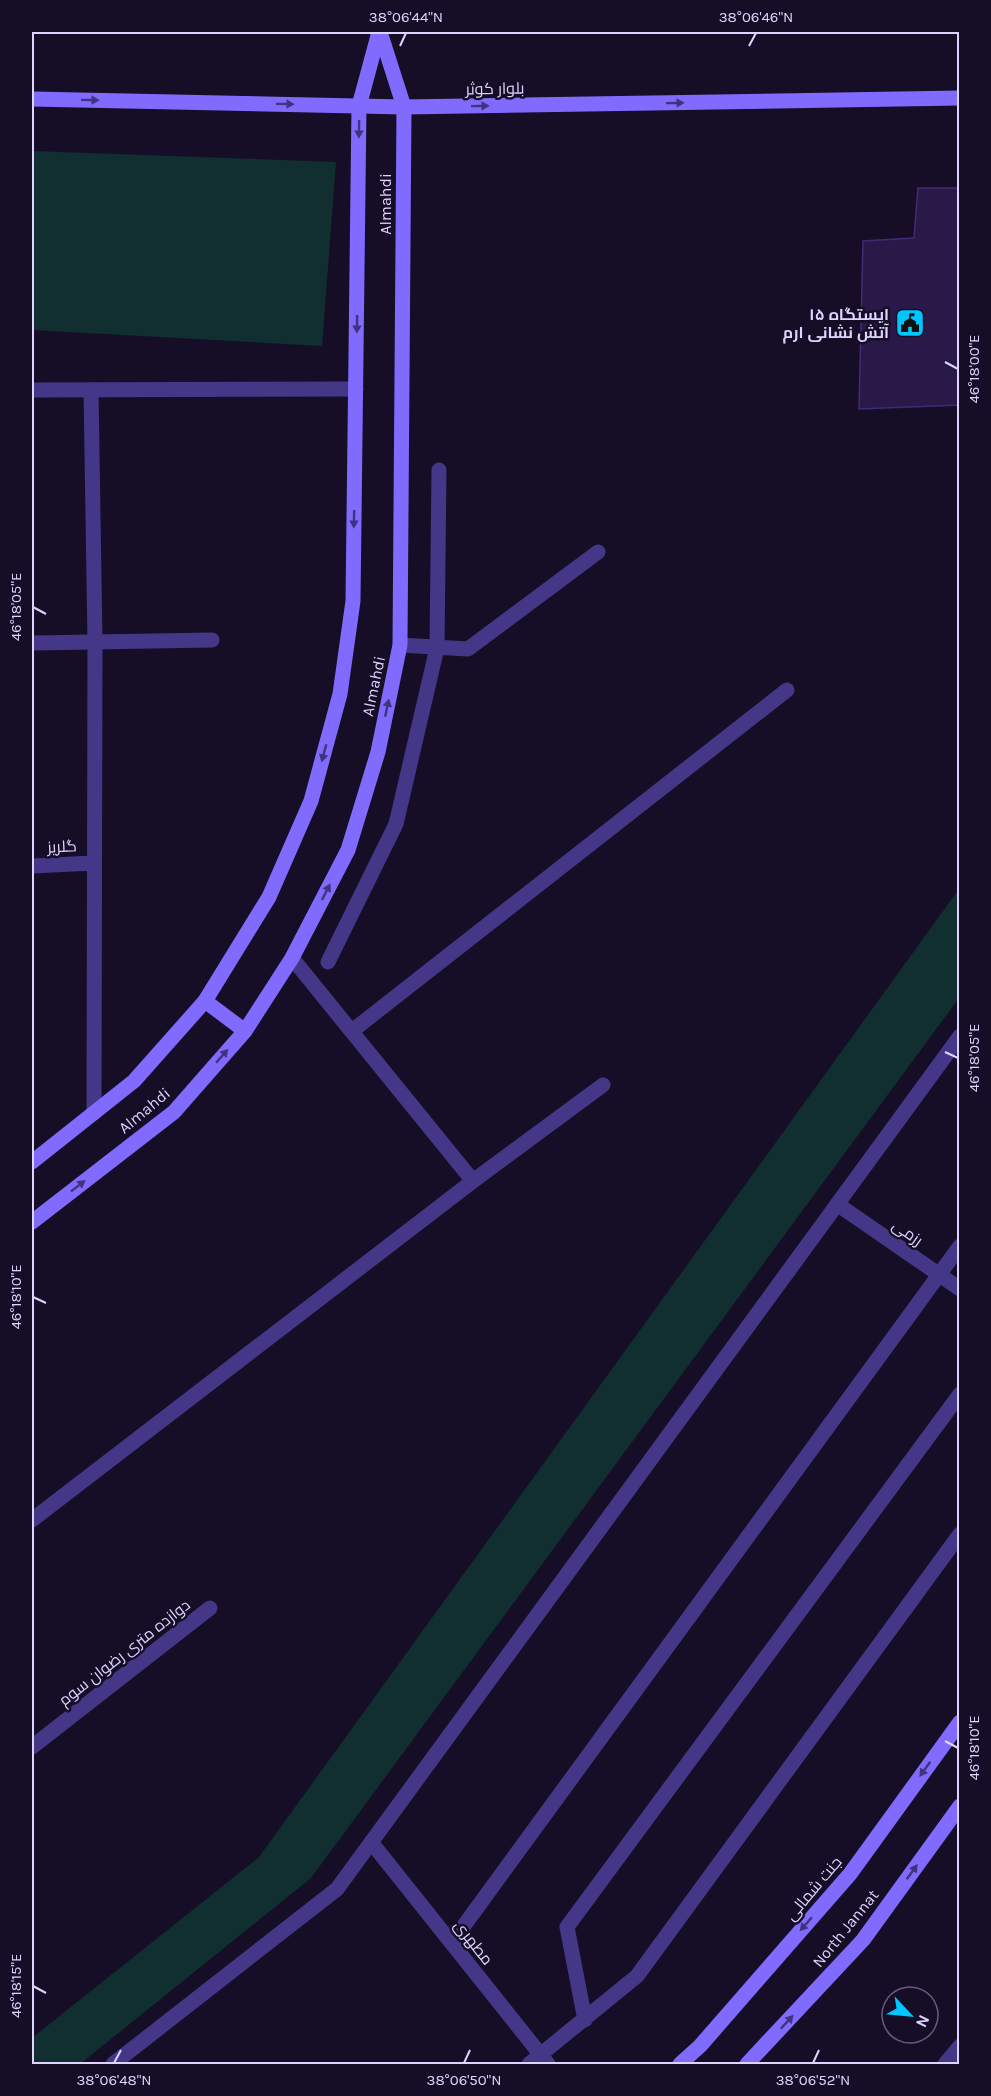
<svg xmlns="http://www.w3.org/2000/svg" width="991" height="2096" font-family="Karla,Cairo,sans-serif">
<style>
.green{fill:#112f31}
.building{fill:#291949;stroke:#432a76;stroke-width:1.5}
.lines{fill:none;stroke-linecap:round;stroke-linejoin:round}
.service{stroke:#443788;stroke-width:15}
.minor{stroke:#443788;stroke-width:15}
.tertiary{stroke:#443788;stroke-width:15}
.secondary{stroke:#816bff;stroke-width:15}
.oneway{fill:#41337d}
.ticks{fill:none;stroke:#ded4ff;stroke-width:2}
.labels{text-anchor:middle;stroke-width:5;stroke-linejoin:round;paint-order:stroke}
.street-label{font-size:16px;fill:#ded4ff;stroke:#160e27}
.poi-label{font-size:16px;font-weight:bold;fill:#ded4ff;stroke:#160e27;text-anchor:end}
.neatline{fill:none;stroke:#ded4ff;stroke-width:2}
.ticks-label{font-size:15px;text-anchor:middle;fill:#ded4ff}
</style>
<rect width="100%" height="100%" fill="#160e27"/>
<!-- green -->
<g class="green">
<polygon points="32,151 336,162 322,346 32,330"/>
<polygon points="959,889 959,998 311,1878 80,2064 32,2064 32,2038 259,1857"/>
</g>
<!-- building -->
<polygon class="building" points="918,188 960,188 960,405 859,409 863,241 914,238"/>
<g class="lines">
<!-- service -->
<polyline class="service" points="32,643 212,640"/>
<!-- minor -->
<g class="minor">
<polyline points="91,390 95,642 94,1113"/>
<polyline points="400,645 468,649 598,552"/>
<polyline points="32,866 94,863"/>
<polyline points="292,958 473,1181"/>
<polyline points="328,962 396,824 437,648 439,470"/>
<polyline points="352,1031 787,690"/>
<polyline points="837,1204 960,1289"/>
<polyline points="32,1520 473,1181 603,1085"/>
<polyline points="32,1747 210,1608"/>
<polyline points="371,1842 548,2064"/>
<polyline points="452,1942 960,1246"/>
<polyline points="585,2020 567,1927 960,1394"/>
<polyline points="113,2064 337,1889 960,1036"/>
<polyline points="529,2064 637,1976 960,1534"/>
<polyline points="945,2064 960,2046"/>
</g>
<!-- tertiary -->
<polyline class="tertiary" points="32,390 356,389"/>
<!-- secondary -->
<g class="secondary">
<polyline points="32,99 404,107 960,98"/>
<polyline points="205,1001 245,1031"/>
<polyline points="32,1162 134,1081 205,1001 269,897 311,801 340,694 353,601 359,106 379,32"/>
<polyline points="32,1222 174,1112 245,1031 292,958 348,850 378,752 400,645 404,107 380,32"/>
<polyline points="680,2064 700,2046 850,1874 960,1722"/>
<polyline points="747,2064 863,1940 960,1806"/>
</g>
</g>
<!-- one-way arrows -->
<defs><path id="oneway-solid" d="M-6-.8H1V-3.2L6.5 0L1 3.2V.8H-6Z" transform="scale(1.5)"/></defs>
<g class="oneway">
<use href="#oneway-solid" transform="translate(90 100) rotate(1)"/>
<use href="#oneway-solid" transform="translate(675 103) rotate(-1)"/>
<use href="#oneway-solid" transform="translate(285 104) rotate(1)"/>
<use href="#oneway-solid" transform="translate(480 106) rotate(-1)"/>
<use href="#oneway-solid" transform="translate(359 129) rotate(91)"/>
<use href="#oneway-solid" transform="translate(357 324) rotate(91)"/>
<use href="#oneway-solid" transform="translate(354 519) rotate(91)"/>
<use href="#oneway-solid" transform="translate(387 708) rotate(-78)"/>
<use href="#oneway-solid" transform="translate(324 753) rotate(105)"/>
<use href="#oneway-solid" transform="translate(326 892) rotate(-63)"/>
<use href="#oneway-solid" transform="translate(222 1056) rotate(-49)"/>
<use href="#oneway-solid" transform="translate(78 1186) rotate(-38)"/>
<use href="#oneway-solid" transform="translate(925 1769) rotate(126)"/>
<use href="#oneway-solid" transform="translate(912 1872) rotate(-54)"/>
<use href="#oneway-solid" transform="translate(806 1924) rotate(131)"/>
<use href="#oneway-solid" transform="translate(787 2022) rotate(-47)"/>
</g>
<!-- ticks -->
<path class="ticks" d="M400 46 406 33M749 46 756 33M945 362 958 369M33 607 46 614M945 1052 958 1058M33 1297 46 1303M945 1741 958 1748M33 1986 46 1993M114 2063 121 2050M464 2063 470 2050M813 2063 819 2050"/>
<!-- icons -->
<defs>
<g id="civic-square" transform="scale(1.5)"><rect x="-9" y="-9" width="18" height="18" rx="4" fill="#00c6ff" stroke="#160e27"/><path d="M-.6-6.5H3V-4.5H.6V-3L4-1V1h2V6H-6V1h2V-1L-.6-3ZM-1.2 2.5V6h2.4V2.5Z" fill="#111"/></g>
</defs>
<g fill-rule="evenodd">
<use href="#civic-square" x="910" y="323"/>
</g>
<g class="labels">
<!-- street labels -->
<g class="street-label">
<text transform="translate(495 88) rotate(-1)" y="6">بلوار کوثر</text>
<text transform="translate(385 204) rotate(-90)" y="6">Almahdi</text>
<text transform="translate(373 686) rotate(-78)" y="6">Almahdi</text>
<text transform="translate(62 846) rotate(-3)" y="6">گلریز</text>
<text transform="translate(144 1110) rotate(-40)" y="6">Almahdi</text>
<text transform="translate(908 1232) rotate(35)" y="6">رزمی</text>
<text transform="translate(124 1652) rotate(-38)" y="6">دوازده متری رضوان سوم</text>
<text transform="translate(813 1888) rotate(-50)" y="6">جنت شمالی</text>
<text transform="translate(845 1928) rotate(-51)" y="6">North Jannat</text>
<text transform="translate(474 1942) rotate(52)" y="6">مطهری</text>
</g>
<!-- poi labels -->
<g class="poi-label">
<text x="889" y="320">ایستگاه ۱۵<tspan x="889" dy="18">آتش نشانی ارم</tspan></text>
</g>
</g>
<!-- border -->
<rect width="991" height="2096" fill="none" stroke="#160e27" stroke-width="66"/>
<!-- north arrow -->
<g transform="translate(910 2015) rotate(116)"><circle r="28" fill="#160e27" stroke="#665d7d" stroke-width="1.5"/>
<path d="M0-4.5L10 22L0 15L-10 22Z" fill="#00c6ff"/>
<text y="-9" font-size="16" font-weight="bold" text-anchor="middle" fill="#ded4ff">N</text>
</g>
<rect x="33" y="33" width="925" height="2030" class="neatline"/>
<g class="ticks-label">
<text x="406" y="22">38°06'44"N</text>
<text x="756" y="22">38°06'46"N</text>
<text transform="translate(974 369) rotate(-90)" y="5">46°18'00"E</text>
<text transform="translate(16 607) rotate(-90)" y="5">46°18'05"E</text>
<text transform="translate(974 1058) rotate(-90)" y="5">46°18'05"E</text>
<text transform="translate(16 1297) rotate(-90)" y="5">46°18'10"E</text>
<text transform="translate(974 1748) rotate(-90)" y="5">46°18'10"E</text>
<text transform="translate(16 1986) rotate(-90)" y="5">46°18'15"E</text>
<text x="114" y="2085">38°06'48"N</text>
<text x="464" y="2085">38°06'50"N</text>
<text x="813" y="2085">38°06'52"N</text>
</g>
</svg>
